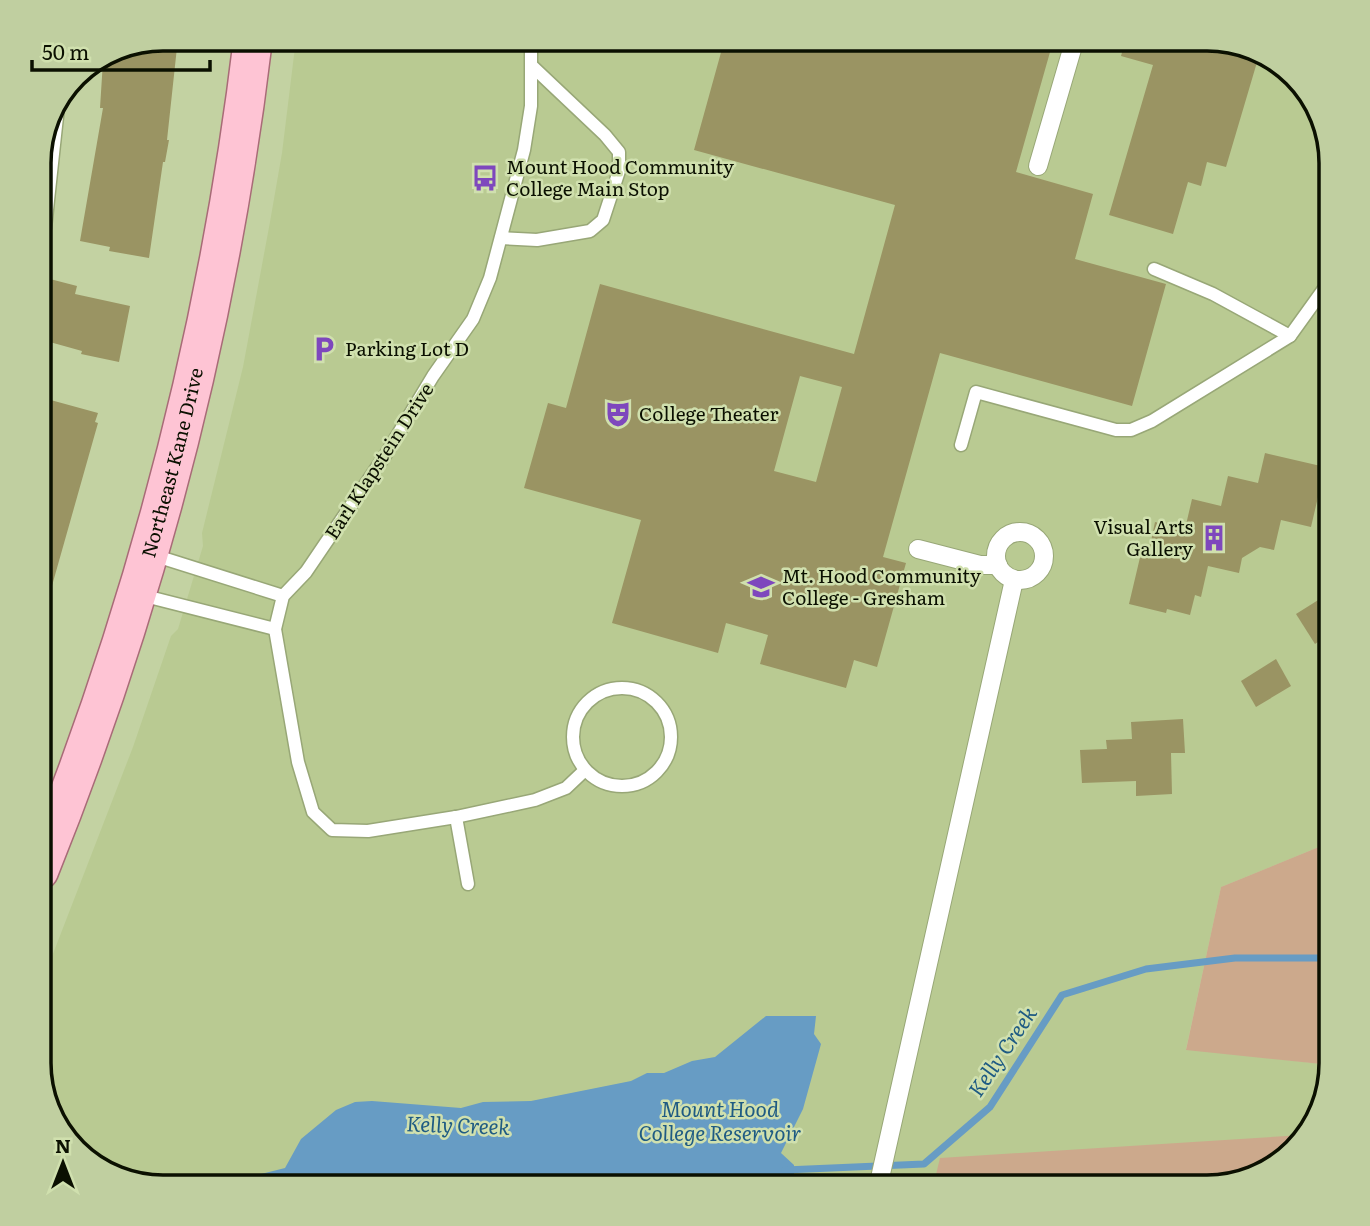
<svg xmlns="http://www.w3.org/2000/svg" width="1370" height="1226" font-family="Literata,serif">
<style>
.built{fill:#b9ca92}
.green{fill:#cca98c}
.water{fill:#679cc4}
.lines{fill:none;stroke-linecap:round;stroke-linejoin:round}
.stream{stroke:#679cc4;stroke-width:7}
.building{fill:#9a9463;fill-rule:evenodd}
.service-casing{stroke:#98a777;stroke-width:15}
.pedestrian-casing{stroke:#98a777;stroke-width:20}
.primary-casing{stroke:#a86b77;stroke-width:41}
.service{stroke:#fff;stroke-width:12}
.pedestrian{stroke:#fff;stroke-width:18}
.primary{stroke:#fec4d4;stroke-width:38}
.labels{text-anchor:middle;stroke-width:5;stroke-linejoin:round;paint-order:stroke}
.poi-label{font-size:19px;fill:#0b1001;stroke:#d0e0ae;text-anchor:start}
.street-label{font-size:19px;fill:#0b1001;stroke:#d0e0ae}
.water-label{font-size:21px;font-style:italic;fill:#1f5b83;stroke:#d0e0ae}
.rim{fill:none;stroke:#0b1001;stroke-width:3.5}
</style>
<rect width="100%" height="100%" fill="#c3d2a2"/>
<!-- built -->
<polygon class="built" points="296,39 1207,39 1254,48 1295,75 1322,115 1331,163 1331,842 1221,887 1186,1049 1331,1065 1331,1071 1295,1151 1255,1178 1207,1187 163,1187 115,1178 75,1151 39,1071 39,990 133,747 171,636 178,629 203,546 202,533 243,367 270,222 282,153"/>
<!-- green -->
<g class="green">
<polygon points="1331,842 1331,1065 1186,1050 1221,887"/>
<polygon points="1302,1135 1295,1151 1255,1178 1207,1187 933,1187 940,1158"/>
</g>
<!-- water -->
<polygon class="water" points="766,1016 816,1016 814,1034 821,1044 803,1109 781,1153 794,1165 794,1177 777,1182 753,1182 750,1187 399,1187 393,1178 383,1187 247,1187 257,1175 285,1168 301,1139 336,1110 355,1102 372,1101 461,1108 483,1102 531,1101 631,1081 647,1073 664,1073 692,1061 715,1057"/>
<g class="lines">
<!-- stream -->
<polyline class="stream" points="785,1170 924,1164 990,1107 1062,995 1146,969 1235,958 1331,958"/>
</g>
<!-- building -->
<g class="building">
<polygon points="163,38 178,38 167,140 169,140 165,162 163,162 149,258 109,251 110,247 80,241 103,108 100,108 103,61"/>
<path d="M725 38H1054L1016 172 1093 194 1075 259 1166 284 1132 406 940 353 883 557 906 563 877 667 854 660 846 688 760 664 768 635 726 623 718 653 612 623 641 520 524 488 548 403 566 408 600 284 854 354 895 205 694 150ZM800 376 842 387 816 482 774 471Z"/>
<polygon points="1126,38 1207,38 1254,48 1260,52 1226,167 1207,162 1201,186 1188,182 1173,234 1109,215 1153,65 1121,56"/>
<polygon points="50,279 77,286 75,294 130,306 119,362 81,354 82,351 39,339 39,289 46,291"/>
<polygon points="47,399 98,413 95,422 98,423 44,614 39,613 39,427"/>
<polygon points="1265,453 1325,467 1311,527 1281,520 1274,550 1260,547 1242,558 1239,573 1208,566 1201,597 1195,595 1190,615 1167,609 1166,613 1129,604 1142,549 1149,551 1155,522 1185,529 1192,499 1221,506 1228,476 1258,483"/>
<polygon points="1331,592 1331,633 1315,644 1296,614"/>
<polygon points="1276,659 1291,686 1256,707 1241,681"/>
<polygon points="1183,719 1185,753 1171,753 1172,794 1136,796 1136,781 1082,783 1080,750 1107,749 1106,740 1132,739 1131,722"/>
</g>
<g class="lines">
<!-- service casing -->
<g class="service-casing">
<g id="service">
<polyline points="531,39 531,106 524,150 490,278 473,319 433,376 386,454 306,572 283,596 275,629 298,762 313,812 332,830 368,831 456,817 535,800 566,788 585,770"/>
<polyline points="45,228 59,98"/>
<polyline points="501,238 537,240 590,231 603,220 619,171 619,152 605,135 532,66"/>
<polyline points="1154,269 1213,294 1290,336"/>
<polyline points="961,445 976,392 1116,430 1131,430 1152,421 1290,336 1331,279"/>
<polyline points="153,555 283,596"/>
<polyline points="141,595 275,629"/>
<circle cx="622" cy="737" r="49"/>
<polyline points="456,817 468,884"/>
</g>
</g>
<!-- pedestrian casing -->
<g class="pedestrian-casing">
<g id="pedestrian">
<polyline points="1038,166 1075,39"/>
<circle cx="1020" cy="556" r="24"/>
<polyline points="918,549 980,565 998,565"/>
<polyline points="878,1187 1014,580"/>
</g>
</g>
<!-- primary casing -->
<g class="primary-casing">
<g id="primary">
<path id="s1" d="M39 871C147 603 219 325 253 39"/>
</g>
</g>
<!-- service -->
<use href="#service" class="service"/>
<!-- pedestrian -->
<use href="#pedestrian" class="pedestrian"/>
<!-- primary -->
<use href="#primary" class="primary"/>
</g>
<!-- icons -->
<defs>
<g id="bus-bare" transform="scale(2.1)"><path d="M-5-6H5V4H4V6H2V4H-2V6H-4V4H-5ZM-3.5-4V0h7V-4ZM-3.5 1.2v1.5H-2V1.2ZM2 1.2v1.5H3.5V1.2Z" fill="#7e47bd" stroke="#d0e0ae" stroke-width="2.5" paint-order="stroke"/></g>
<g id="parking-bare" transform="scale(2.1)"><path d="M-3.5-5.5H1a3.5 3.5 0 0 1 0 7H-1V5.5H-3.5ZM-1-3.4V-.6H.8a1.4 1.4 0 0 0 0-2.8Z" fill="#7e47bd" stroke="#d0e0ae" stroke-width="2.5" paint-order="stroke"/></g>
<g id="theatre-bare" transform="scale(2.1)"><path d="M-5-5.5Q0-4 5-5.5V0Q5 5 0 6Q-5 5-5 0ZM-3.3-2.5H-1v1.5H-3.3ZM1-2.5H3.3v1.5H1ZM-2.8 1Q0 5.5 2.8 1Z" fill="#7e47bd" stroke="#d0e0ae" stroke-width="2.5" paint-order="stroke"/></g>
<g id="building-bare" transform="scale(2.1)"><path d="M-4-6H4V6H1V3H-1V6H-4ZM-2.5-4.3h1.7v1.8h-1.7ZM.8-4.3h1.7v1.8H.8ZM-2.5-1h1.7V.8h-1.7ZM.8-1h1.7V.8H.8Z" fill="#7e47bd" stroke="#d0e0ae" stroke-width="2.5" paint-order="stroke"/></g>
<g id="university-bare" transform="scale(2.1)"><path d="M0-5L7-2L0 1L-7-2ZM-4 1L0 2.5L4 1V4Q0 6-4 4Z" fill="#7e47bd" stroke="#d0e0ae" stroke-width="2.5" paint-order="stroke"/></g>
</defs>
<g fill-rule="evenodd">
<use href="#bus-bare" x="485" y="178"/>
<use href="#parking-bare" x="324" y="349"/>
<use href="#theatre-bare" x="618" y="414"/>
<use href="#building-bare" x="1214" y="538"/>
<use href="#university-bare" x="761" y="587"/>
</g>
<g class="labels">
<!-- poi labels -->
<g class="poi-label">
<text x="506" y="174">Mount Hood Community<tspan x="506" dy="22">College Main Stop</tspan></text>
<text x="345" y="356">Parking Lot D</text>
<text x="639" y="421">College Theater</text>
<text x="1193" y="534" text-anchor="end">Visual Arts<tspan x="1193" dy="22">Gallery</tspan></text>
<text x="782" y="583">Mt. Hood Community<tspan x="782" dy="22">College - Gresham</tspan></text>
</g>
<!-- street labels -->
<g class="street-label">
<text transform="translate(379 461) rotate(-57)" y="7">Earl Klapstein Drive</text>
<text dy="7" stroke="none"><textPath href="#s1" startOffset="430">Northeast Kane Drive</textPath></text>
</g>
<!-- water labels -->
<g class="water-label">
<text transform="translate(1003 1052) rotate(-56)" y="7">Kelly Creek</text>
<text x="720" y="1117">Mount Hood<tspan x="720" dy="24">College Reservoir</tspan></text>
<text transform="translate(458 1126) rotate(2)" y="7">Kelly Creek</text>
</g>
</g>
<!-- crop -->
<path d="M0 0H1370V1226H0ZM163 51H1207A112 112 0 0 1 1319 163V1063A112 112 0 0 1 1207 1175H163A112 112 0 0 1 51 1063V163A112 112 0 0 1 163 51Z" fill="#c0cfa0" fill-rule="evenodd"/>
<path class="rim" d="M163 51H1207A112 112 0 0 1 1319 163V1063A112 112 0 0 1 1207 1175H163A112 112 0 0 1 51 1063V163A112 112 0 0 1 163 51Z"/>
<!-- north arrow -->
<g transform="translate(63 1163)" stroke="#d0e0ae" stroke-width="5" paint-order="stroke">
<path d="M0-5L12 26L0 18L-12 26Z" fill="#0b1001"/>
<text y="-10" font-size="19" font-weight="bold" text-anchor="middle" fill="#0b1001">N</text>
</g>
<!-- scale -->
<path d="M32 60v10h178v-10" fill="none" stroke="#0b1001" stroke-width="3.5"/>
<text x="42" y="60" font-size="21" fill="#0b1001" stroke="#d0e0ae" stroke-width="5" paint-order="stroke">50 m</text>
</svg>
